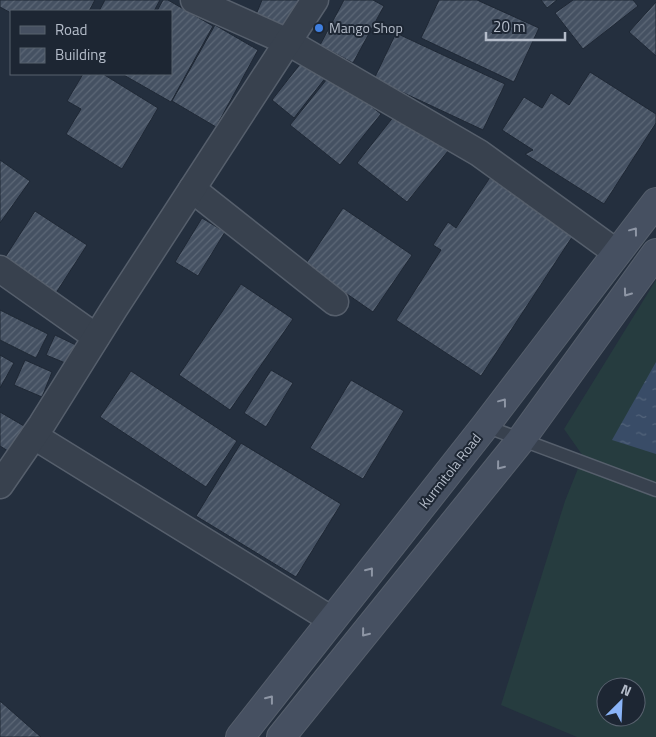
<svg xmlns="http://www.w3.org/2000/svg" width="656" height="737" font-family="'Titillium Web',sans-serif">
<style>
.grass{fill:#263c3f;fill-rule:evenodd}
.water{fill:url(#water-ripples)}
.building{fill:url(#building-hatch);stroke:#1f2835}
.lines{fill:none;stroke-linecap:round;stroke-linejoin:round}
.service-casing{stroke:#565f6c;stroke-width:15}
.minor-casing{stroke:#565f6c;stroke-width:29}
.secondary-casing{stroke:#565f6c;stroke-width:30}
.service{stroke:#38414e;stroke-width:12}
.minor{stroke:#38414e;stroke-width:26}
.secondary{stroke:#465061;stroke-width:28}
.oneway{stroke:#8e96a5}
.shop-dot{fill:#3f7fe0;stroke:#1d2633;stroke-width:2}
.labels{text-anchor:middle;stroke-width:4;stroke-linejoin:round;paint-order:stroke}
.poi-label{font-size:14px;fill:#b4bcc9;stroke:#1d2633;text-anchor:start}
.street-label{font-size:14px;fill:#b4bcc9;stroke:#1d2633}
</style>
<defs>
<pattern id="water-ripples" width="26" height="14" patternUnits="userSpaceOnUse" patternTransform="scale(1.25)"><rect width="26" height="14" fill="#394c67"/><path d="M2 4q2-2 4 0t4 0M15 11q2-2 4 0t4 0" fill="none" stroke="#53647b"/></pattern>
<pattern id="building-hatch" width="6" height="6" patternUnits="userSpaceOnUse" patternTransform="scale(1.25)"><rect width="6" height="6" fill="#455162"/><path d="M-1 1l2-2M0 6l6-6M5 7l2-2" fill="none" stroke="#5d6877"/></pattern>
</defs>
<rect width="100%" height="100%" fill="#242f3e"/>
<!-- grass -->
<path class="grass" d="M656 280V737H577L501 705 565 501 583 456 564 429ZM606 687H636V717H606Z"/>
<!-- water -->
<polygon class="water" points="656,362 656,454 612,440"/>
<!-- building -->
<g class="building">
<polygon points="0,0 95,0 89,11 11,11 11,13 0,7"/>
<polygon points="105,0 160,0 154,11 99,11"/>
<polygon points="163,0 168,0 213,26 171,102 122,74 171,74 171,11 157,11"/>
<polygon points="262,0 301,0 292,33 255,17"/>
<polygon points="344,0 373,0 384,6 353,63 320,45"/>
<polygon points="439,0 477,0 539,28 514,82 421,38"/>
<polygon points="541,0 557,0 547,8"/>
<polygon points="573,0 633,0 638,6 583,49 555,13"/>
<polygon points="656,2 656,56 629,32"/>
<polygon points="215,25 258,50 216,127 172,101"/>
<polygon points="396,33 505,84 483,130 374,79"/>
<polygon points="308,54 330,72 294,118 272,100"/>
<polygon points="590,72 656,114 656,123 604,204 525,154 533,150 502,130 524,97 542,108 551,93 569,105"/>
<polygon points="83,74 103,74 158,108 122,169 66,134 81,109 67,101"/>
<polygon points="331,74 381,114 340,165 290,125"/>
<polygon points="398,111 448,151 407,202 357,163"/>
<polygon points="0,160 30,181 0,223"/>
<polygon points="491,176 576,231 481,376 396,320 441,250 433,245 448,222 456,228"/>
<polygon points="343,208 412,255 373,312 305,265"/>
<polygon points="35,211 87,245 54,296 2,262"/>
<polygon points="202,218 225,232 198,276 175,262"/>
<polygon points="241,284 293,319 230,410 179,375"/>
<polygon points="0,310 48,334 36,358 0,340"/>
<polygon points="55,335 78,346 70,365 46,355"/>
<polygon points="0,355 14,363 0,388"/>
<polygon points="25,360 52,372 42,397 14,385"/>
<polygon points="271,370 293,383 266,427 244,413"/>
<polygon points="131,371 237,441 206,487 100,417"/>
<polygon points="351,380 404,411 363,479 310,448"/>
<polygon points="0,412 24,426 8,451 0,446"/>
<polygon points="241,443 341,504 296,577 196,516"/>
<polygon points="0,701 41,737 0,737"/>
</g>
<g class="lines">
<!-- service casing -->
<g class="service-casing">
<polyline id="service" points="485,426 656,490"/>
</g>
<!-- minor casing -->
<g class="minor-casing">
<g id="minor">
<polyline points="194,0 288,42 479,153 617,253"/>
<polyline points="192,189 335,302"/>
<polyline points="0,269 96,337"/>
<polyline points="34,436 332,620"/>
<polyline points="0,485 42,424 114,309 315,0"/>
</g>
</g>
<!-- secondary casing -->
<g class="secondary-casing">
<g id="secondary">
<polyline points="240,737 485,426 656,202"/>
<polyline points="281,737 520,441 656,253"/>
</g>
</g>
<!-- service -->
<use href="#service" class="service"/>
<!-- minor -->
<use href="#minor" class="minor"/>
<!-- secondary -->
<use href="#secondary" class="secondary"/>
</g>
<!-- one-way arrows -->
<defs><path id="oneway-chevron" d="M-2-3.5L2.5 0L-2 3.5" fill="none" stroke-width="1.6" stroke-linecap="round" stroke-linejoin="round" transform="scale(1.25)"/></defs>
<g class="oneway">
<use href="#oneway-chevron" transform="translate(634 231) rotate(-53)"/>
<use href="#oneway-chevron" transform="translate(627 293) rotate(126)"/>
<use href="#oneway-chevron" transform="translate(503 402) rotate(-53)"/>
<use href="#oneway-chevron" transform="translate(500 466) rotate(129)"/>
<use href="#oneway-chevron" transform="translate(370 571) rotate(-52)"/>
<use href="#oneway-chevron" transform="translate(365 633) rotate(129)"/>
<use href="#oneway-chevron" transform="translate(270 699) rotate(-52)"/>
</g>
<!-- markers -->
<circle class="shop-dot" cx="319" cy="28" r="5"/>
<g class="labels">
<!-- poi labels -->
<g class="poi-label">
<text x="329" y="33">Mango Shop</text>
</g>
<!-- street labels -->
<g class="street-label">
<text transform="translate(450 471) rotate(-52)" y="5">Kurmitola Road</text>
</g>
</g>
<!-- legend -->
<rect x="10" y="10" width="162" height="65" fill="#1d2633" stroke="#59626f"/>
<rect x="20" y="26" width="25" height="8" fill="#465061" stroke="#59626f"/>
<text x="55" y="35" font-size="15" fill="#b4bcc9">Road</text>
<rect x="20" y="48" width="25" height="15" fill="url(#building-hatch)" stroke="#59626f"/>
<text x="55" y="60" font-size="15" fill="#b4bcc9">Building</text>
<!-- north arrow -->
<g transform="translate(621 702) rotate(24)"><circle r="24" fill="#1d2633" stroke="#59626f"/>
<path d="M0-4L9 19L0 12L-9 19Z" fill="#8ab4f8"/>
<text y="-8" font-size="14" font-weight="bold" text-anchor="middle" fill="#b4bcc9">N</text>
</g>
<!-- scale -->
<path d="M486 32v8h79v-8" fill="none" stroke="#b4bcc9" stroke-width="2.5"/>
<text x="493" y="32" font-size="15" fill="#b4bcc9" stroke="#1d2633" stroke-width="4" paint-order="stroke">20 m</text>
</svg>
